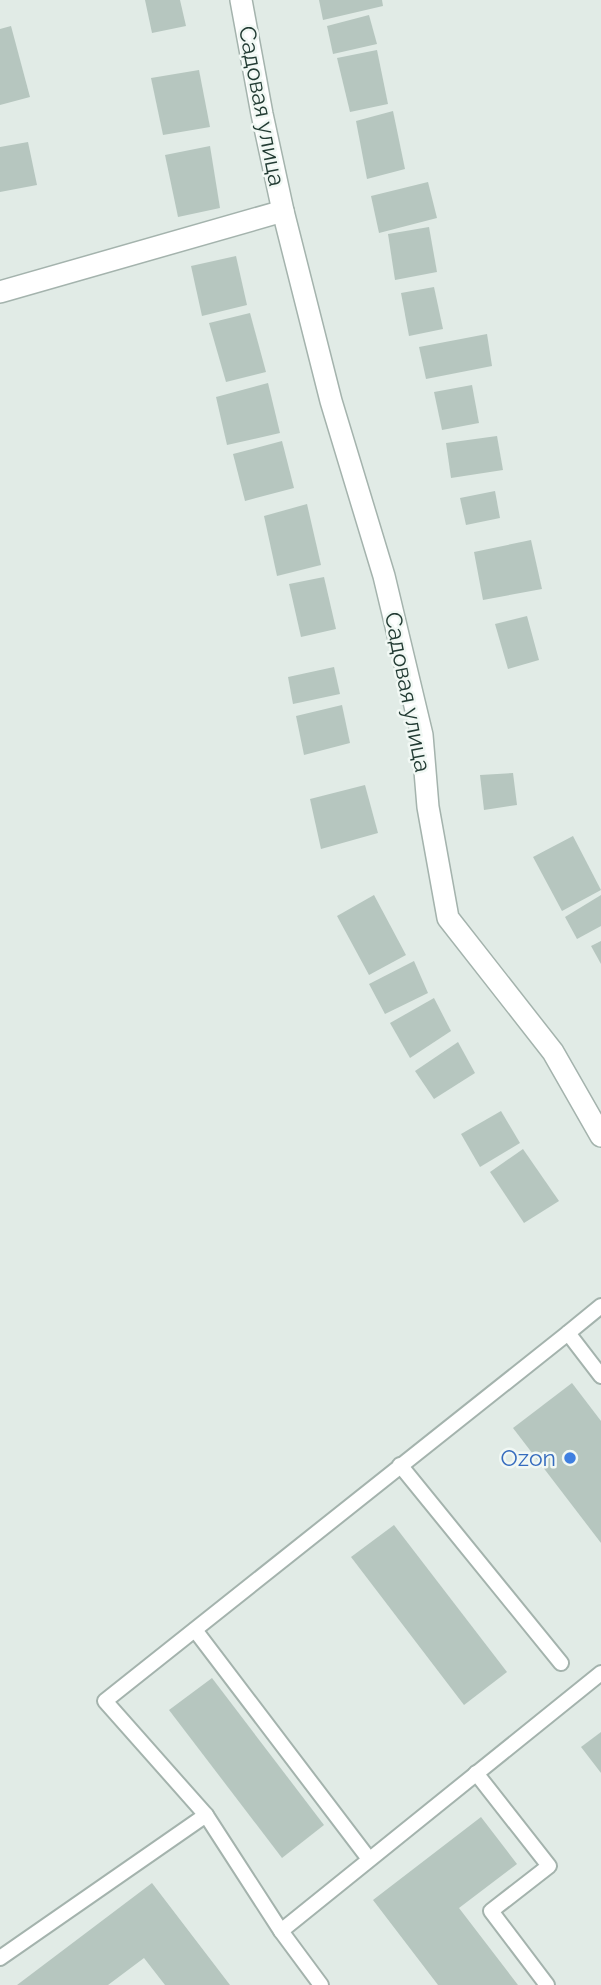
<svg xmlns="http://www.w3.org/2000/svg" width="601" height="1985" font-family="Raleway,sans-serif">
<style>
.building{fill:#b6c6bf}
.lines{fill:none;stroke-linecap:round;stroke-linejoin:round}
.service-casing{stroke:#a4b3ad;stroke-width:18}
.minor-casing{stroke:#a4b3ad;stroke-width:24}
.service{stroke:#fff;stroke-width:14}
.minor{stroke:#fff;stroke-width:21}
.shop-dot{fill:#3f7fe0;stroke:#f1f8f4;stroke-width:2.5}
.labels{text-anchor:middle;stroke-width:5;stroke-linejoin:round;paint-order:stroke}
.street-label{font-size:23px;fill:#223b33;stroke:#f1f8f4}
.shop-label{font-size:23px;fill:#366cbe;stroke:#f1f8f4;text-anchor:end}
</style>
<rect width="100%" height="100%" fill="#e1ebe6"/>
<!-- building -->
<g class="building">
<polygon points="145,0 180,0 186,26 152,33"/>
<polygon points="319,0 382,0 383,6 323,20"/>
<polygon points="369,15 377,44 333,54 327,26"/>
<polygon points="11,26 30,97 0,105 0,29"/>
<polygon points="377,50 388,104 350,112 337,58"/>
<polygon points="199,70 210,127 163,135 151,78"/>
<polygon points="393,111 405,169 367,179 356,121"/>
<polygon points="28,142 37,185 0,192 0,147"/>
<polygon points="210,146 220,208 178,217 165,155"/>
<polygon points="428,182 437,218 379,233 371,196"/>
<polygon points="429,227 437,272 395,280 388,234"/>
<polygon points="236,256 247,305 202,316 191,266"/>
<polygon points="434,287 443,329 409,336 401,293"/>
<polygon points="250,313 266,372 226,382 209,323"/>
<polygon points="487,334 492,366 426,379 419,347"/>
<polygon points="268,383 280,433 227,445 216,397"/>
<polygon points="472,385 479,423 442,430 434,392"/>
<polygon points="497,436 503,470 451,478 446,443"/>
<polygon points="282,441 294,488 245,501 233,454"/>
<polygon points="495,491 500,518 466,525 460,498"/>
<polygon points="307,504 321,565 277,576 264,516"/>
<polygon points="531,540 542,589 483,600 474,552"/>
<polygon points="324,577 336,629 301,637 289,584"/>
<polygon points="527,616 539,660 508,669 495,624"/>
<polygon points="334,667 340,694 293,704 288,677"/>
<polygon points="342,705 350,743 304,755 296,716"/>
<polygon points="513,773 517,805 484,810 480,775"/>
<polygon points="365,785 378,833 321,849 310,799"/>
<polygon points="573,836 601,890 562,911 533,857"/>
<polygon points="374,895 406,955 369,975 337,916"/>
<polygon points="601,895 601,926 577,939 565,917"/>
<polygon points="601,941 601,964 591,946"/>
<polygon points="414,961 428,993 385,1014 369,984"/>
<polygon points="434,998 451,1031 410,1058 390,1023"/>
<polygon points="458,1042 475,1073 434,1099 415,1071"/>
<polygon points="501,1111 520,1143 480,1167 461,1134"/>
<polygon points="523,1149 559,1201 524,1223 490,1172"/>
<polygon points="572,1383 601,1421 601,1543 513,1428"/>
<polygon points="394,1525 507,1672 464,1705 351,1557"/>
<polygon points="212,1678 324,1825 282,1858 169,1710"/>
<polygon points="601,1732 601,1773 581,1747"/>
<polygon points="481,1817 517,1864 459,1908 518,1985 438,1985 373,1900"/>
<polygon points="152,1883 230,1985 165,1985 144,1958 108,1985 17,1985"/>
</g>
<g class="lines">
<!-- service casing -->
<g class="service-casing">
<g id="service">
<polyline points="568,1333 601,1306"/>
<polyline points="400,1465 561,1663"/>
<polyline points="195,1630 369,1859"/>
<polyline points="476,1773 549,1866 491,1911 547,1985"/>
<polyline points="281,1931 601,1673"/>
<polyline points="0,1958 206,1815"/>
<polyline points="321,1985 281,1931 206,1815 105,1701 568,1333 601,1376"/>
</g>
</g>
<!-- minor casing -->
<g class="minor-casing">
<g id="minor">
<polyline points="241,0 262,114 283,211 331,401 384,576 422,735 428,807 448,918 553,1052 601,1136"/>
<polyline points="0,292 283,211"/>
</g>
</g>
<!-- service -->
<use href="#service" class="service"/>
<!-- minor -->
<use href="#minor" class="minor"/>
</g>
<!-- markers -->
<circle class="shop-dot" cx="570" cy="1458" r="7"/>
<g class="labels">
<!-- street labels -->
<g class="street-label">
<text transform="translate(262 106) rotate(79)" y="8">Садовая улица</text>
<text transform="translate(408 692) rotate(79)" y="8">Садовая улица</text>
</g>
<!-- shop labels -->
<g class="shop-label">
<text x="556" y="1466">Ozon</text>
</g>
</g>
</svg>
